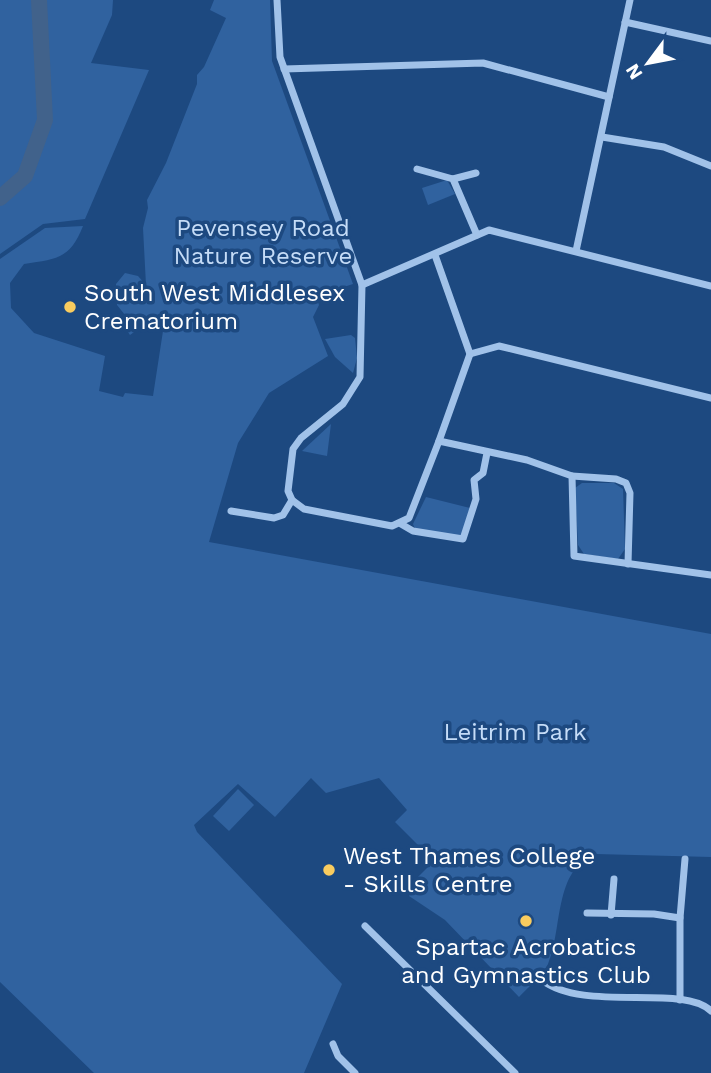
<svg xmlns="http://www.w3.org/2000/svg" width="711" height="1073" font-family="'Work Sans',sans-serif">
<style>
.green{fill:#30629f}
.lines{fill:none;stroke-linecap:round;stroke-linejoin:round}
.river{stroke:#41628b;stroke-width:16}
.minor{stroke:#a1c2e9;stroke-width:7}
.poi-dot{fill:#f9cc5f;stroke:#1d4980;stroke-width:2.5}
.labels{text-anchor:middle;stroke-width:7;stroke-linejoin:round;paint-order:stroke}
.park-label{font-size:24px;fill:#c5dcf7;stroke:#1d4980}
.poi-label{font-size:24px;fill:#fff;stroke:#1d4980;text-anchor:start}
</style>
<rect width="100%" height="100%" fill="#1d4980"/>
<!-- green -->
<g class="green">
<polygon points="0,0 113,0 112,15 91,63 149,70 85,219 43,224 0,254"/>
<path d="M214 0H270L272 61 353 284 316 296 319 305 313 317 328 356 269 393 238 443 209 542 711 634V857L596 854C553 869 563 930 548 964 543 976 528 987 519 997L445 920 409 896 417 878 434 861 395 822 407 810 379 778 326 793 311 778 275 817 238 784 194 825 197 832 342 984 304 1073H94L0 982V259L45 228 83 226C70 259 57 259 24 264L10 283 11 308 34 333 105 356 99 391 123 397 125 393 153 396 163 331 141 327 130 335 125 328V315L117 305 116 284 125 273 138 276 146 285 143 228 148 208 147 200 166 163 197 84V75L204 67 226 18 210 10Z"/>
<polygon points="447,180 455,194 428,205 422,188"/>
<polygon points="351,335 355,338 357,358 353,373 335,357 325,339"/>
<polygon points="331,424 327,456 302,451"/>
<polygon points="582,483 614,483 623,489 625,549 618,559 584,554 578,545 575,488"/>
<polygon points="426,497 470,508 461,537 415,529 413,524"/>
<polygon points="238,789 254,805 229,831 213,816"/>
</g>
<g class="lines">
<!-- river -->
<polyline class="river" points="0,198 25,176 45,120 39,0"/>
<!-- minor -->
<g class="minor">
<polyline points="277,0 280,57 362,285 360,377 343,404 301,438 293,449 288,491 292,500 304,509 392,526 409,518 439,441 527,460 572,476 574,556 711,575"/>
<polyline points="625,22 711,41"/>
<polyline points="284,69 483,63 609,97"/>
<polyline points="602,137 664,147 711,166"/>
<polyline points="417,169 453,179 477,235"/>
<polyline points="453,179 476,173"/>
<polyline points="576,251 630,0"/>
<polyline points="435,255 470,354 439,441"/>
<polyline points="362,285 489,230 711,286"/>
<polyline points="470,354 499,346 711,398"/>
<polyline points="572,476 616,479 626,483 630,493 628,564"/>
<polyline points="231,511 274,518 283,515 292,500"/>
<polyline points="401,524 413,531 463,539 476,499 474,480 483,473 487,453"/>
<polyline points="587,913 654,914 680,918"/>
<polyline points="611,915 614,879"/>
<polyline points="365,926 515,1073"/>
<path d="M542 980C584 1013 683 983 711 1011"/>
<polyline points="680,1000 680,918 685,859"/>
<polyline points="333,1044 338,1056 355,1073"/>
</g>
</g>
<!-- markers -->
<g class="poi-dot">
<circle cx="70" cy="307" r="7"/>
<circle cx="329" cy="870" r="7"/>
<circle cx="526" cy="921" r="7"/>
</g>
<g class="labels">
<!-- park labels -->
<g class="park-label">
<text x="263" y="236">Pevensey Road<tspan x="263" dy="28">Nature Reserve</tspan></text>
<text x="515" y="740">Leitrim Park</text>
</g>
<!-- poi labels -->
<g class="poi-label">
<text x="84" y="301">South West Middlesex<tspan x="84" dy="28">Crematorium</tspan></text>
<text x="343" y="864">West Thames College<tspan x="343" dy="28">- Skills Centre</tspan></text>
<text x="526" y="955" text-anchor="middle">Spartac Acrobatics<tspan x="526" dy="28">and Gymnastics Club</tspan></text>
</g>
</g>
<!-- north arrow -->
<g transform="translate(648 63) rotate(238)" stroke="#1d4980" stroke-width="5" paint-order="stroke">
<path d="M0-5L12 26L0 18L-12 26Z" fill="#ffffff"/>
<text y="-10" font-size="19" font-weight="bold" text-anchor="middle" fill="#ffffff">N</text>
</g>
</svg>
